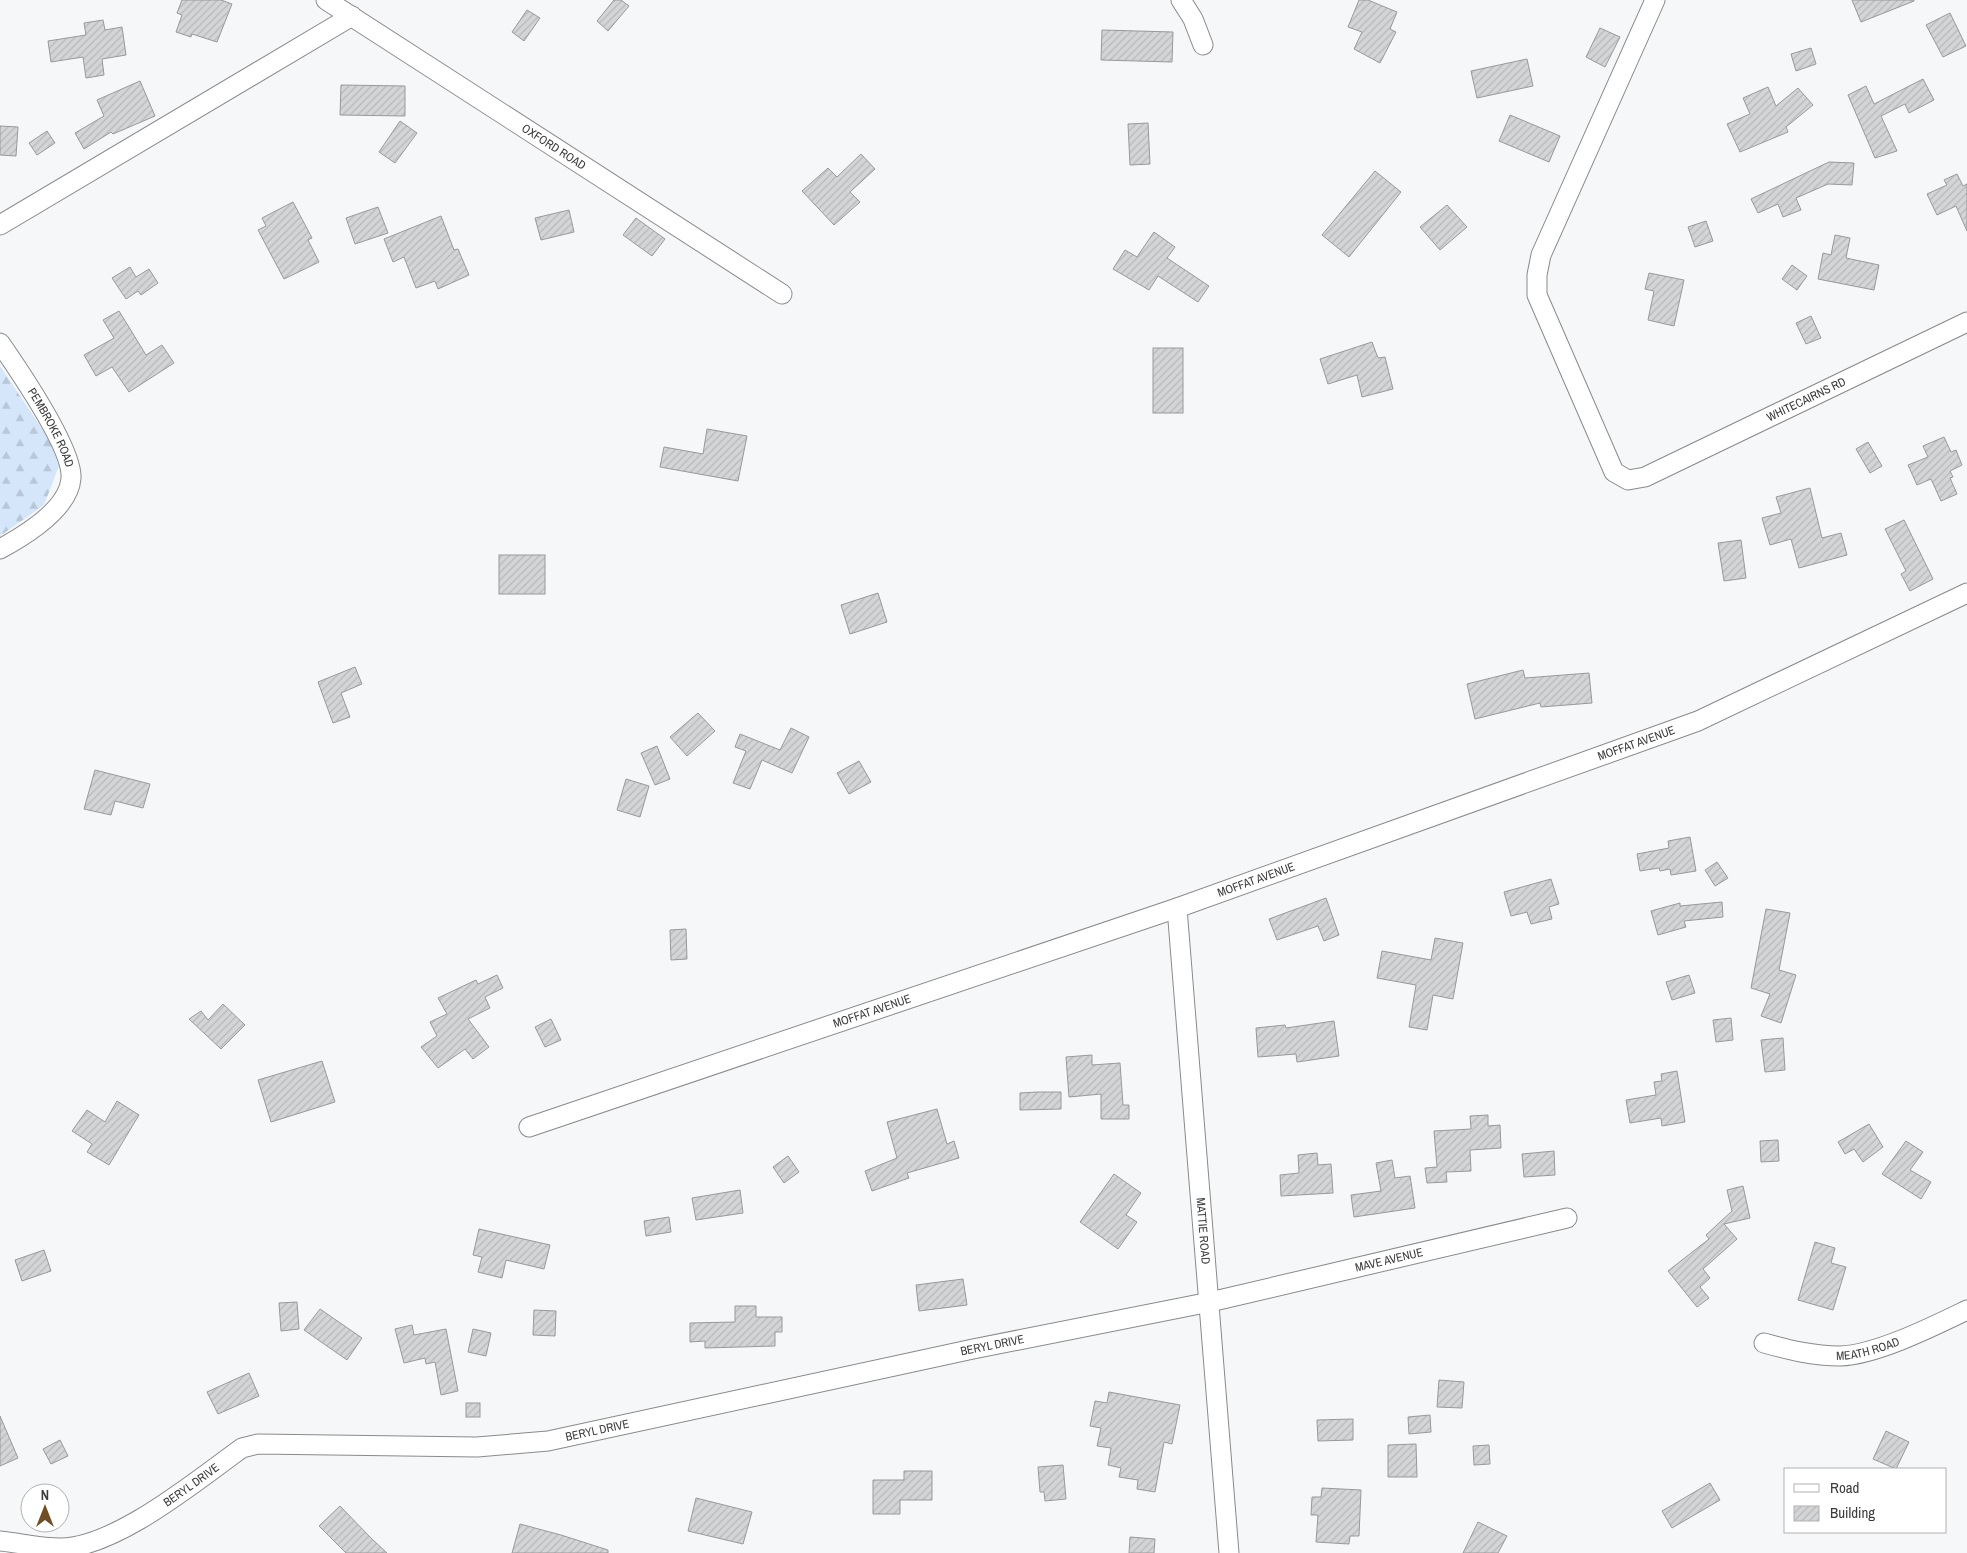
<svg xmlns="http://www.w3.org/2000/svg" width="1967" height="1553" font-family="'Archivo Narrow',sans-serif">
<style>
.forest{fill:url(#forest-firs)}
.building{fill:url(#building-hatch);stroke:#98999a}
.lines{fill:none;stroke-linecap:round;stroke-linejoin:round}
.street-casing{stroke:#898a8b;stroke-width:21}
.street{stroke:#fff;stroke-width:19}
.labels{text-anchor:middle;stroke-width:4;stroke-linejoin:round;paint-order:stroke}
.street-label{font-size:12px;fill:#3b3b3c;stroke:#fff}
</style>
<defs>
<pattern id="forest-firs" width="22" height="20" patternUnits="userSpaceOnUse" patternTransform="scale(1.25)"><rect width="22" height="20" fill="#d5e6fb"/><path d="M5 1l3.5 6h-7zM16 11l3.5 6h-7z" fill="#b8c6d8"/></pattern>
<pattern id="building-hatch" width="6" height="6" patternUnits="userSpaceOnUse" patternTransform="scale(1.25)"><rect width="6" height="6" fill="#d4d5d6"/><path d="M-1 1l2-2M0 6l6-6M5 7l2-2" fill="none" stroke="#b7b8b9"/></pattern>
</defs>
<rect width="100%" height="100%" fill="#f6f7f8"/>
<!-- forest -->
<polygon class="forest" points="0,366 49,439 59,466 44,505 0,536"/>
<!-- building -->
<g class="building">
<polygon points="182,0 221,0 232,4 217,42 192,34 191,37 176,32 182,15 177,13"/>
<polygon points="614,0 621,0 629,6 608,31 597,21"/>
<polygon points="1359,0 1368,0 1397,12 1390,29 1396,32 1380,63 1354,49 1362,32 1348,27"/>
<polygon points="1852,0 1914,0 1914,1 1861,22"/>
<polygon points="527,10 540,18 524,41 512,32"/>
<polygon points="1950,13 1966,46 1943,57 1926,25"/>
<polygon points="103,20 105,30 122,27 126,55 102,59 104,75 86,78 83,57 51,62 48,41 86,35 84,23"/>
<polygon points="1600,28 1620,37 1605,67 1586,57"/>
<polygon points="1102,30 1173,32 1172,62 1101,60"/>
<polygon points="1811,48 1816,64 1796,71 1791,54"/>
<polygon points="1527,59 1533,86 1477,98 1471,71"/>
<polygon points="1923,79 1934,100 1909,113 1905,104 1881,116 1897,151 1875,158 1848,95 1866,86 1874,104"/>
<polygon points="140,81 155,116 113,134 111,132 84,149 75,133 104,116 97,100"/>
<polygon points="341,85 405,86 405,116 340,115"/>
<polygon points="1768,87 1776,106 1798,88 1813,105 1786,127 1788,132 1740,152 1727,124 1750,114 1743,98"/>
<polygon points="1510,115 1560,136 1549,162 1499,141"/>
<polygon points="400,121 417,133 395,163 379,152"/>
<polygon points="1148,123 1150,164 1130,165 1128,124"/>
<polygon points="0,126 18,127 16,156 0,155"/>
<polygon points="47,131 55,143 37,155 29,143"/>
<polygon points="861,154 875,169 850,192 860,202 834,225 802,191 828,168 837,177"/>
<polygon points="1829,162 1854,163 1852,185 1828,184 1796,198 1801,210 1783,217 1778,204 1758,213 1751,199"/>
<polygon points="1375,171 1401,192 1349,257 1322,235"/>
<polygon points="1957,174 1963,186 1967,184 1967,231 1956,206 1937,215 1927,194 1947,185 1944,180"/>
<polygon points="293,202 312,238 308,240 319,262 284,279 258,230 266,226 262,218"/>
<polygon points="1447,205 1467,227 1440,250 1420,227"/>
<polygon points="378,207 388,233 355,244 346,218"/>
<polygon points="569,210 574,232 541,240 535,218"/>
<polygon points="441,216 454,250 458,249 469,275 438,289 435,281 416,288 404,257 393,262 384,239"/>
<polygon points="636,218 665,239 652,256 623,235"/>
<polygon points="1706,221 1713,241 1695,247 1688,227"/>
<polygon points="1154,232 1175,247 1167,258 1209,286 1198,302 1158,276 1149,290 1113,269 1125,250 1137,257"/>
<polygon points="1835,235 1850,238 1846,258 1879,265 1874,290 1818,279 1823,253 1831,255"/>
<polygon points="1792,265 1807,276 1797,290 1782,279"/>
<polygon points="130,267 136,277 149,269 158,283 141,295 138,291 126,299 112,278"/>
<polygon points="1649,273 1684,280 1674,326 1648,320 1654,291 1645,289"/>
<polygon points="119,311 146,355 162,345 174,363 129,392 112,367 96,376 84,355 114,338 103,320"/>
<polygon points="1811,316 1821,338 1806,344 1796,323"/>
<polygon points="1372,342 1378,358 1385,357 1393,389 1362,397 1357,375 1328,384 1320,359"/>
<rect x="1153" y="348" width="30" height="65"/>
<polygon points="707,429 747,436 738,481 660,467 664,447 703,454"/>
<polygon points="1944,437 1951,452 1956,450 1962,465 1950,471 1953,477 1950,478 1957,494 1941,501 1931,479 1917,485 1908,465 1928,457 1923,446"/>
<polygon points="1868,442 1882,466 1870,473 1856,449"/>
<polygon points="1810,488 1822,538 1841,533 1847,555 1799,568 1791,539 1770,545 1762,518 1781,513 1776,497"/>
<polygon points="1904,520 1933,579 1910,591 1901,574 1906,571 1885,529"/>
<polygon points="1741,540 1746,578 1724,581 1718,543"/>
<rect x="499" y="555" width="46" height="39"/>
<polygon points="878,593 887,622 850,634 841,605"/>
<polygon points="355,667 362,684 341,693 350,717 333,723 318,682"/>
<polygon points="1523,670 1525,678 1589,673 1592,703 1541,707 1540,703 1475,719 1467,684"/>
<polygon points="698,713 715,731 687,756 670,737"/>
<polygon points="791,728 809,737 792,773 762,760 750,789 733,783 746,751 735,747 740,734 780,750"/>
<polygon points="657,746 670,779 655,785 641,753"/>
<polygon points="859,761 871,782 849,794 837,773"/>
<polygon points="95,770 150,784 143,808 115,801 111,815 84,809"/>
<polygon points="626,779 649,786 640,817 617,810"/>
<polygon points="1690,837 1696,871 1671,875 1670,869 1660,871 1659,868 1640,871 1637,854 1669,848 1668,841"/>
<polygon points="1717,862 1728,878 1715,886 1705,870"/>
<polygon points="1551,879 1559,904 1549,907 1552,919 1531,924 1527,912 1511,916 1504,892"/>
<polygon points="1326,898 1339,935 1324,941 1318,926 1277,940 1269,919"/>
<polygon points="1722,902 1723,917 1684,921 1686,927 1658,935 1651,911 1680,903 1680,906"/>
<polygon points="1766,909 1790,913 1779,970 1796,975 1781,1023 1761,1016 1770,994 1751,988"/>
<polygon points="686,929 687,959 671,960 670,930"/>
<polygon points="1435,938 1463,943 1453,999 1433,995 1427,1030 1409,1027 1416,985 1377,978 1382,951 1431,960"/>
<polygon points="497,975 503,988 485,997 490,1008 468,1019 489,1047 473,1059 465,1049 438,1068 421,1047 437,1036 430,1022 447,1014 438,998 476,980 478,984"/>
<polygon points="1689,975 1695,993 1672,1000 1666,982"/>
<polygon points="223,1004 245,1025 221,1049 189,1019 201,1011 208,1020"/>
<polygon points="1731,1018 1733,1040 1716,1042 1713,1020"/>
<polygon points="551,1019 561,1040 545,1047 535,1027"/>
<polygon points="1334,1021 1339,1056 1297,1062 1296,1054 1258,1057 1256,1028 1285,1025 1286,1028"/>
<polygon points="1783,1038 1785,1070 1765,1072 1761,1040"/>
<polygon points="1092,1055 1092,1065 1120,1063 1123,1105 1129,1105 1129,1119 1101,1119 1101,1094 1069,1097 1066,1057"/>
<polygon points="322,1061 335,1102 271,1122 258,1080"/>
<polygon points="1677,1071 1685,1122 1662,1126 1661,1118 1630,1123 1626,1100 1656,1095 1654,1082 1662,1081 1661,1074"/>
<polygon points="1038,1092 1061,1092 1061,1109 1020,1110 1020,1093"/>
<polygon points="117,1101 139,1115 109,1165 87,1152 92,1144 72,1131 87,1110 105,1122"/>
<polygon points="937,1109 947,1144 954,1141 959,1158 907,1173 909,1178 872,1191 865,1171 897,1158 887,1122"/>
<polygon points="1488,1115 1488,1126 1500,1125 1501,1148 1470,1150 1471,1171 1446,1172 1447,1182 1427,1183 1425,1168 1437,1167 1434,1131 1471,1129 1470,1116"/>
<polygon points="1869,1124 1883,1147 1863,1162 1854,1149 1845,1154 1838,1142"/>
<polygon points="1778,1140 1779,1161 1761,1162 1760,1141"/>
<polygon points="1906,1141 1923,1152 1910,1170 1931,1182 1921,1199 1882,1174"/>
<polygon points="1554,1151 1555,1175 1524,1177 1522,1154"/>
<polygon points="1317,1153 1318,1165 1331,1164 1333,1193 1281,1196 1280,1175 1299,1173 1298,1155"/>
<polygon points="788,1156 799,1172 784,1183 773,1167"/>
<polygon points="1392,1160 1395,1178 1410,1176 1415,1208 1354,1217 1351,1195 1381,1191 1376,1163"/>
<polygon points="1114,1174 1141,1193 1126,1215 1137,1222 1118,1249 1080,1222"/>
<polygon points="1743,1186 1750,1218 1724,1224 1737,1239 1703,1269 1710,1278 1700,1287 1709,1298 1697,1307 1668,1271 1709,1239 1706,1235 1732,1211 1727,1190"/>
<polygon points="740,1190 743,1213 696,1220 692,1198"/>
<polygon points="669,1217 671,1232 646,1236 644,1221"/>
<polygon points="479,1229 550,1245 544,1269 506,1260 502,1278 478,1272 482,1257 473,1255"/>
<polygon points="1815,1242 1835,1248 1831,1263 1846,1267 1833,1310 1798,1300"/>
<polygon points="44,1250 51,1271 22,1281 15,1260"/>
<polygon points="963,1279 967,1305 919,1311 916,1285"/>
<polygon points="297,1302 299,1329 281,1331 279,1303"/>
<polygon points="735,1306 756,1306 756,1317 782,1317 782,1332 775,1332 775,1346 705,1348 705,1341 690,1342 690,1323 735,1322"/>
<polygon points="320,1309 362,1338 347,1360 304,1330"/>
<polygon points="534,1310 556,1311 555,1336 533,1335"/>
<polygon points="412,1325 414,1335 446,1329 458,1391 441,1395 435,1362 426,1364 425,1358 404,1363 395,1329"/>
<polygon points="473,1329 491,1333 486,1356 468,1352"/>
<polygon points="249,1373 259,1396 218,1414 207,1392"/>
<polygon points="1439,1380 1464,1382 1462,1408 1437,1407"/>
<polygon points="1109,1392 1180,1405 1172,1444 1164,1442 1155,1492 1137,1489 1138,1480 1119,1477 1121,1468 1108,1465 1111,1448 1097,1446 1101,1428 1090,1426 1095,1401 1107,1403"/>
<rect x="466" y="1403" width="14" height="14"/>
<polygon points="1430,1415 1431,1432 1409,1434 1408,1417"/>
<polygon points="0,1416 18,1458 0,1466"/>
<polygon points="1353,1419 1353,1440 1318,1441 1317,1420"/>
<polygon points="1886,1431 1909,1442 1896,1469 1873,1459"/>
<polygon points="60,1440 68,1456 51,1464 43,1449"/>
<polygon points="1416,1444 1417,1477 1388,1477 1388,1445"/>
<polygon points="1489,1445 1490,1464 1474,1465 1473,1446"/>
<polygon points="1063,1465 1066,1499 1045,1501 1044,1492 1040,1492 1038,1467"/>
<polygon points="904,1471 932,1471 932,1500 900,1500 900,1514 873,1514 873,1480 904,1480"/>
<polygon points="1710,1483 1720,1500 1672,1528 1662,1511"/>
<polygon points="1322,1488 1361,1490 1359,1536 1350,1536 1349,1544 1316,1542 1318,1515 1311,1515 1312,1497 1321,1497"/>
<polygon points="696,1498 752,1512 743,1544 688,1531"/>
<polygon points="340,1506 372,1539 387,1553 346,1553 319,1526"/>
<polygon points="1478,1522 1507,1536 1498,1553 1463,1553"/>
<polygon points="520,1524 561,1535 608,1550 608,1553 512,1553"/>
<polygon points="1130,1537 1155,1539 1154,1553 1129,1553"/>
</g>
<g class="lines">
<!-- street casing -->
<g class="street-casing">
<g id="street">
<path id="s1" d="M326 0 782 294"/>
<polyline points="1181,0 1193,19 1203,45"/>
<path id="s2" d="M1655 0 1541 255 1537 275V295L1614 472 1628 480 1645 477 1967 322"/>
<polyline points="0,225 352,16"/>
<path id="s3" d="M0 343C18 369 73 449 71 478 69 509 24 536 0 549"/>
<path id="s4" d="M1177 908 1229 1553"/>
<path id="s5" d="M529 1127 1177 908 1698 721 1967 593"/>
<path id="s6" d="M1764 1343C1789 1350 1813 1356 1840 1356 1876 1355 1934 1326 1967 1310"/>
<path id="s7" d="M0 1541C20 1543 41 1548 61 1548 117 1547 197 1480 242 1448L258 1444 477 1447 548 1441 973 1349 1210 1302 1567 1218"/>
</g>
</g>
<!-- street -->
<use href="#street" class="street"/>
</g>
<g class="labels">
<!-- street labels -->
<g class="street-label">
<text dy="4" stroke="none"><textPath href="#s1" startOffset="271">OXFORD ROAD</textPath></text>
<text dy="4" stroke="none"><textPath href="#s2" startOffset="725">WHITECAIRNS RD</textPath></text>
<text dy="4" stroke="none"><textPath href="#s3" startOffset="99">PEMBROKE ROAD</textPath></text>
<text dy="4" stroke="none"><textPath href="#s5" startOffset="1172">MOFFAT AVENUE</textPath></text>
<text dy="4" stroke="none"><textPath href="#s5" startOffset="768">MOFFAT AVENUE</textPath></text>
<text dy="4" stroke="none"><textPath href="#s5" startOffset="362">MOFFAT AVENUE</textPath></text>
<text dy="4" stroke="none"><textPath href="#s4" startOffset="324">MATTIE ROAD</textPath></text>
<text dy="4" stroke="none"><textPath href="#s7" startOffset="1438">MAVE AVENUE</textPath></text>
<text dy="4" stroke="none"><textPath href="#s7" startOffset="1032">BERYL DRIVE</textPath></text>
<text dy="4" stroke="none"><textPath href="#s6" startOffset="106">MEATH ROAD</textPath></text>
<text dy="4" stroke="none"><textPath href="#s7" startOffset="628">BERYL DRIVE</textPath></text>
<text dy="4" stroke="none"><textPath href="#s7" startOffset="208">BERYL DRIVE</textPath></text>
</g>
</g>
<!-- legend -->
<rect x="1784" y="1468" width="162" height="65" fill="#ffffff" stroke="#b1b1b1"/>
<rect x="1794" y="1484" width="25" height="8" fill="#ffffff" stroke="#b1b1b1"/>
<text x="1830" y="1493" font-size="15" fill="#3b3b3c">Road</text>
<rect x="1794" y="1506" width="25" height="15" fill="url(#building-hatch)" stroke="#b1b1b1"/>
<text x="1830" y="1518" font-size="15" fill="#3b3b3c">Building</text>
<!-- north arrow -->
<g transform="translate(45 1508)"><circle r="24" fill="#ffffff" stroke="#b1b1b1"/>
<path d="M0-4L9 19L0 12L-9 19Z" fill="#704e26"/>
<text y="-8" font-size="14" font-weight="bold" text-anchor="middle" fill="#3b3b3c">N</text>
</g>
</svg>
